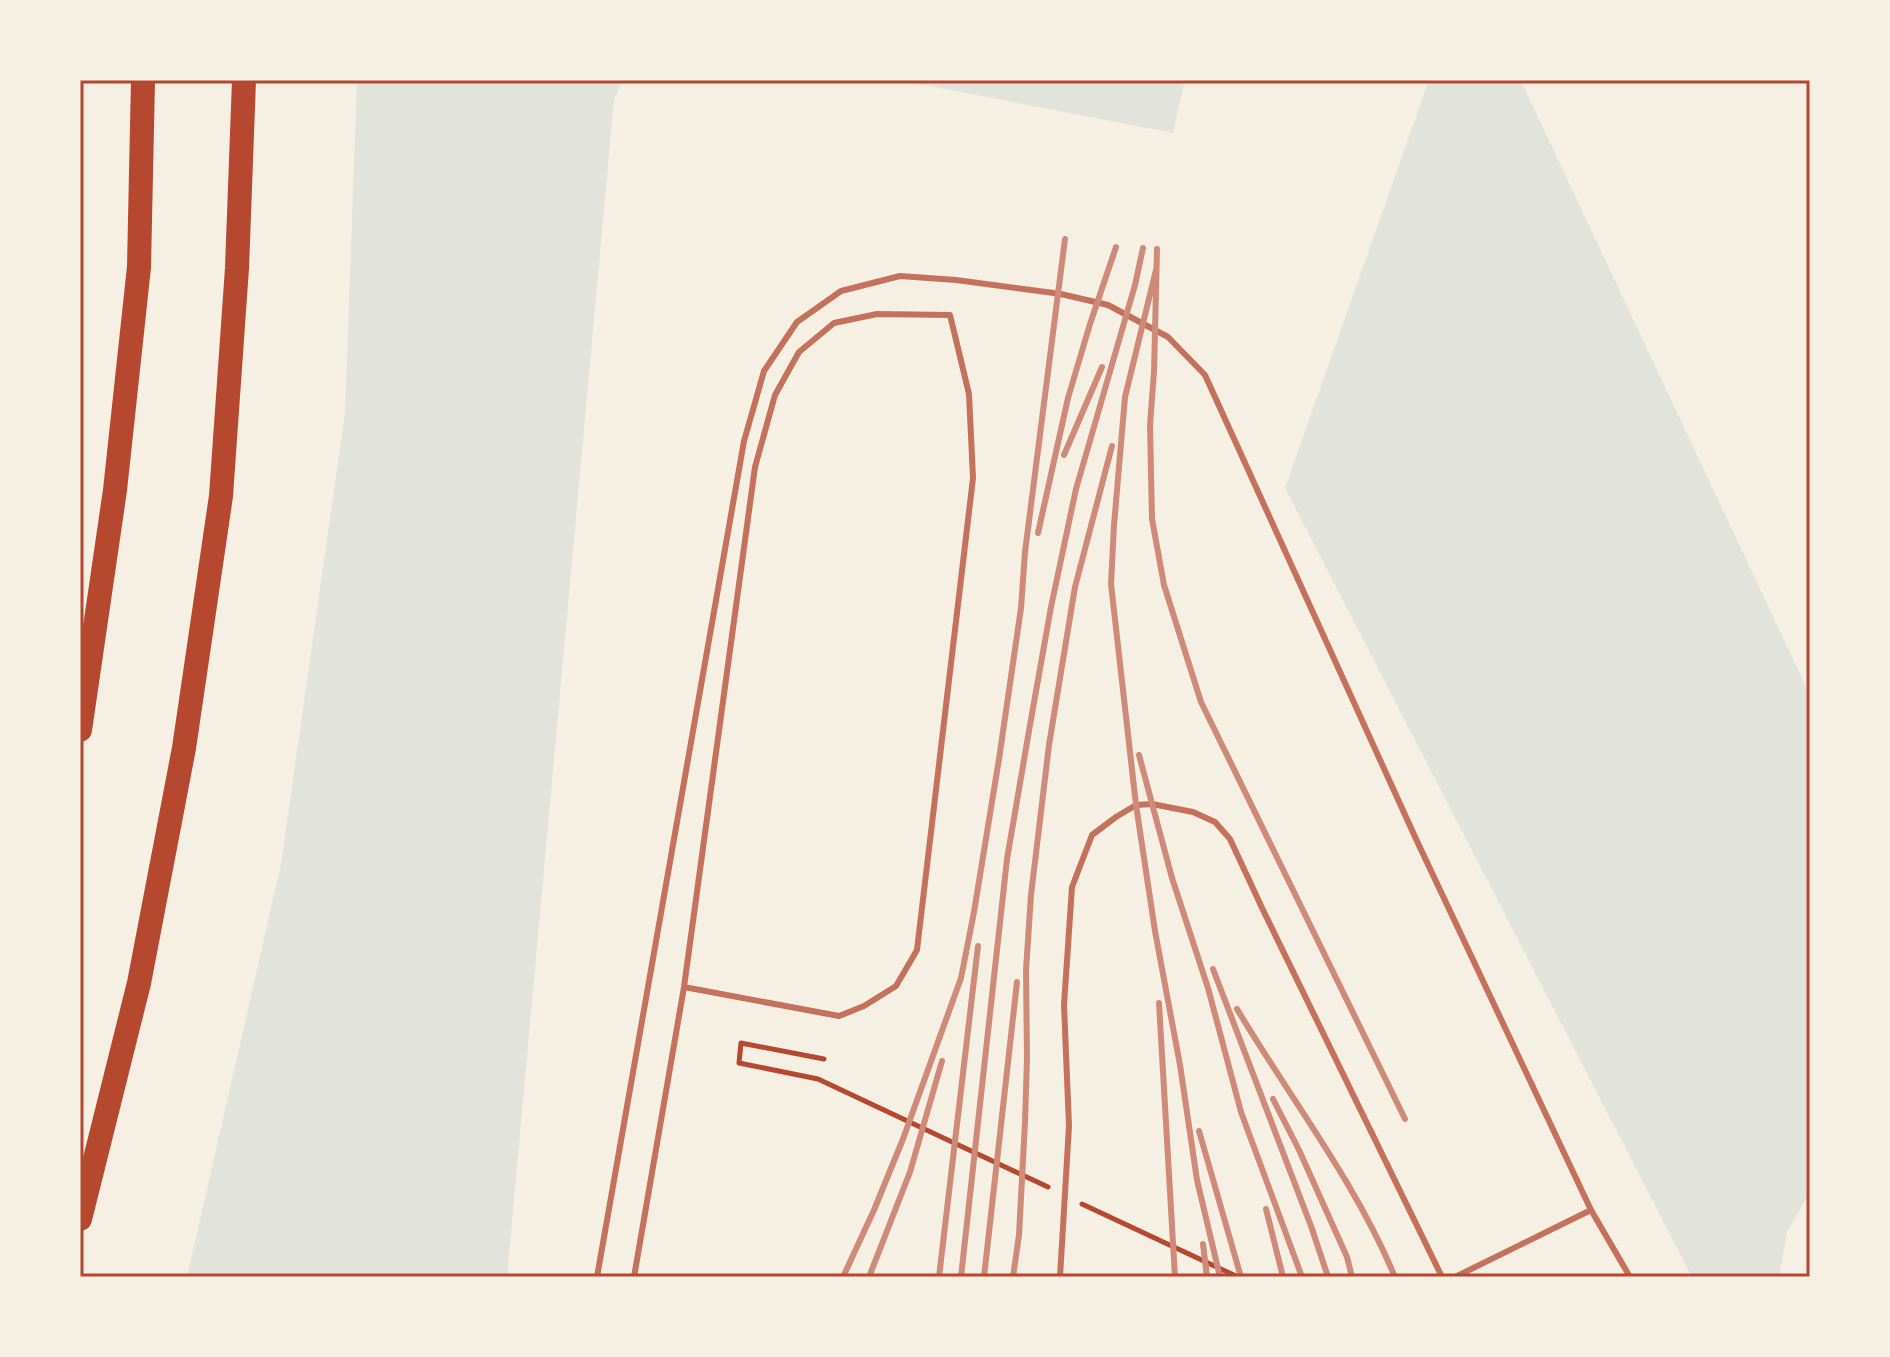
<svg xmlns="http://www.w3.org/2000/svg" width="1890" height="1357" font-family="'Fira Sans Condensed',sans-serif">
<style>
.green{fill:#e2e4dc}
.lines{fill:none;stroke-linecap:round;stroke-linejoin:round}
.path{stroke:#b5482f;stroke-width:5}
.service{stroke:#c5725c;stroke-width:6}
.motorway{stroke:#b5482f;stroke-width:24}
.rail{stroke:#cf8b77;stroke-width:6}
.neatline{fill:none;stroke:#b5482f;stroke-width:3}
</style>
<rect width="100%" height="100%" fill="#f6efe4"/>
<!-- green -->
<g class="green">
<polygon points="357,80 623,80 614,99 507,1277 187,1277 281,864 345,413"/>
<polygon points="899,80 1185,80 1173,133"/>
<polygon points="1429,80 1517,80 1522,83 1810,695 1810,1192 1787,1232 1779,1277 1692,1277 1285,488"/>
</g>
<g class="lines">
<!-- path -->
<g class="path">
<polyline points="824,1059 741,1043 739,1063 818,1079 1048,1187"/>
<polyline points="1082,1204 1238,1277"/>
</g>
<!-- service -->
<g class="service">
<polyline points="597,1277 744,441 764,371 797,322 841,291 900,276 956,280 1061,294 1108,305 1168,337 1205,375 1416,839 1591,1210 1630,1277"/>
<polyline points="634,1277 684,987 755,467 775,395 799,352 834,323 877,314 950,315 969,394 973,478 917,950 896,986 864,1006 839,1016 684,987"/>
<polyline points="1060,1277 1069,1126 1064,1005 1072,887 1092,835 1116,817 1136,805 1152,804 1193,812 1215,822 1230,839 1263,910 1442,1277"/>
<polyline points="1455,1277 1591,1210"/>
</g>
<!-- motorway -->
<g class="motorway">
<polyline points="80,730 115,490 139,267 143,80"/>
<polyline points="80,1219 139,983 184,748 221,496 237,268 244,80"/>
</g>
<!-- rail -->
<g class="rail">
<polyline points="1157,249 1154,372 1150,425 1152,519 1164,585 1201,702 1405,1119"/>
<polyline points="1156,270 1125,397 1114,525 1111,584 1136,805 1155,931 1180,1065 1197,1180 1220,1277"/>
<polyline points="1064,455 1102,367"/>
<polyline points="1038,533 1068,398 1090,324 1116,247"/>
<polyline points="1139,755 1172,878 1208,988 1241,1112 1302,1277"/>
<polyline points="1213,969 1311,1226 1328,1277"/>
<polyline points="1159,1003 1175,1277"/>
<path d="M1237 1009C1290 1098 1355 1181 1395 1277"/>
<polyline points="1273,1099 1299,1150 1347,1257 1352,1277"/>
<polyline points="1199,1131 1241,1277"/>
<polyline points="1266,1209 1283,1277"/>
<polyline points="1203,1244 1207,1277"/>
<polyline points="843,1277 874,1210 903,1139 961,978 974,912 999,759 1021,608 1025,552 1065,239"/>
<polyline points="869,1277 910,1172 942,1061"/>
<polyline points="939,1277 978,946"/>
<polyline points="961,1277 1007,859 1030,725 1051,607 1076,489 1135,285 1143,248"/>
<polyline points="984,1277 1017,982"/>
<polyline points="1013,1277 1019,1235 1025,1122 1027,1058 1026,970 1031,895 1049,745 1075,587 1112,446"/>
</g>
</g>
<!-- border -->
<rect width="1890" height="1357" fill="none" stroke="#f6efe4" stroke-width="164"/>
<rect x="82" y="82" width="1726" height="1193" class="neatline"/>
</svg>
